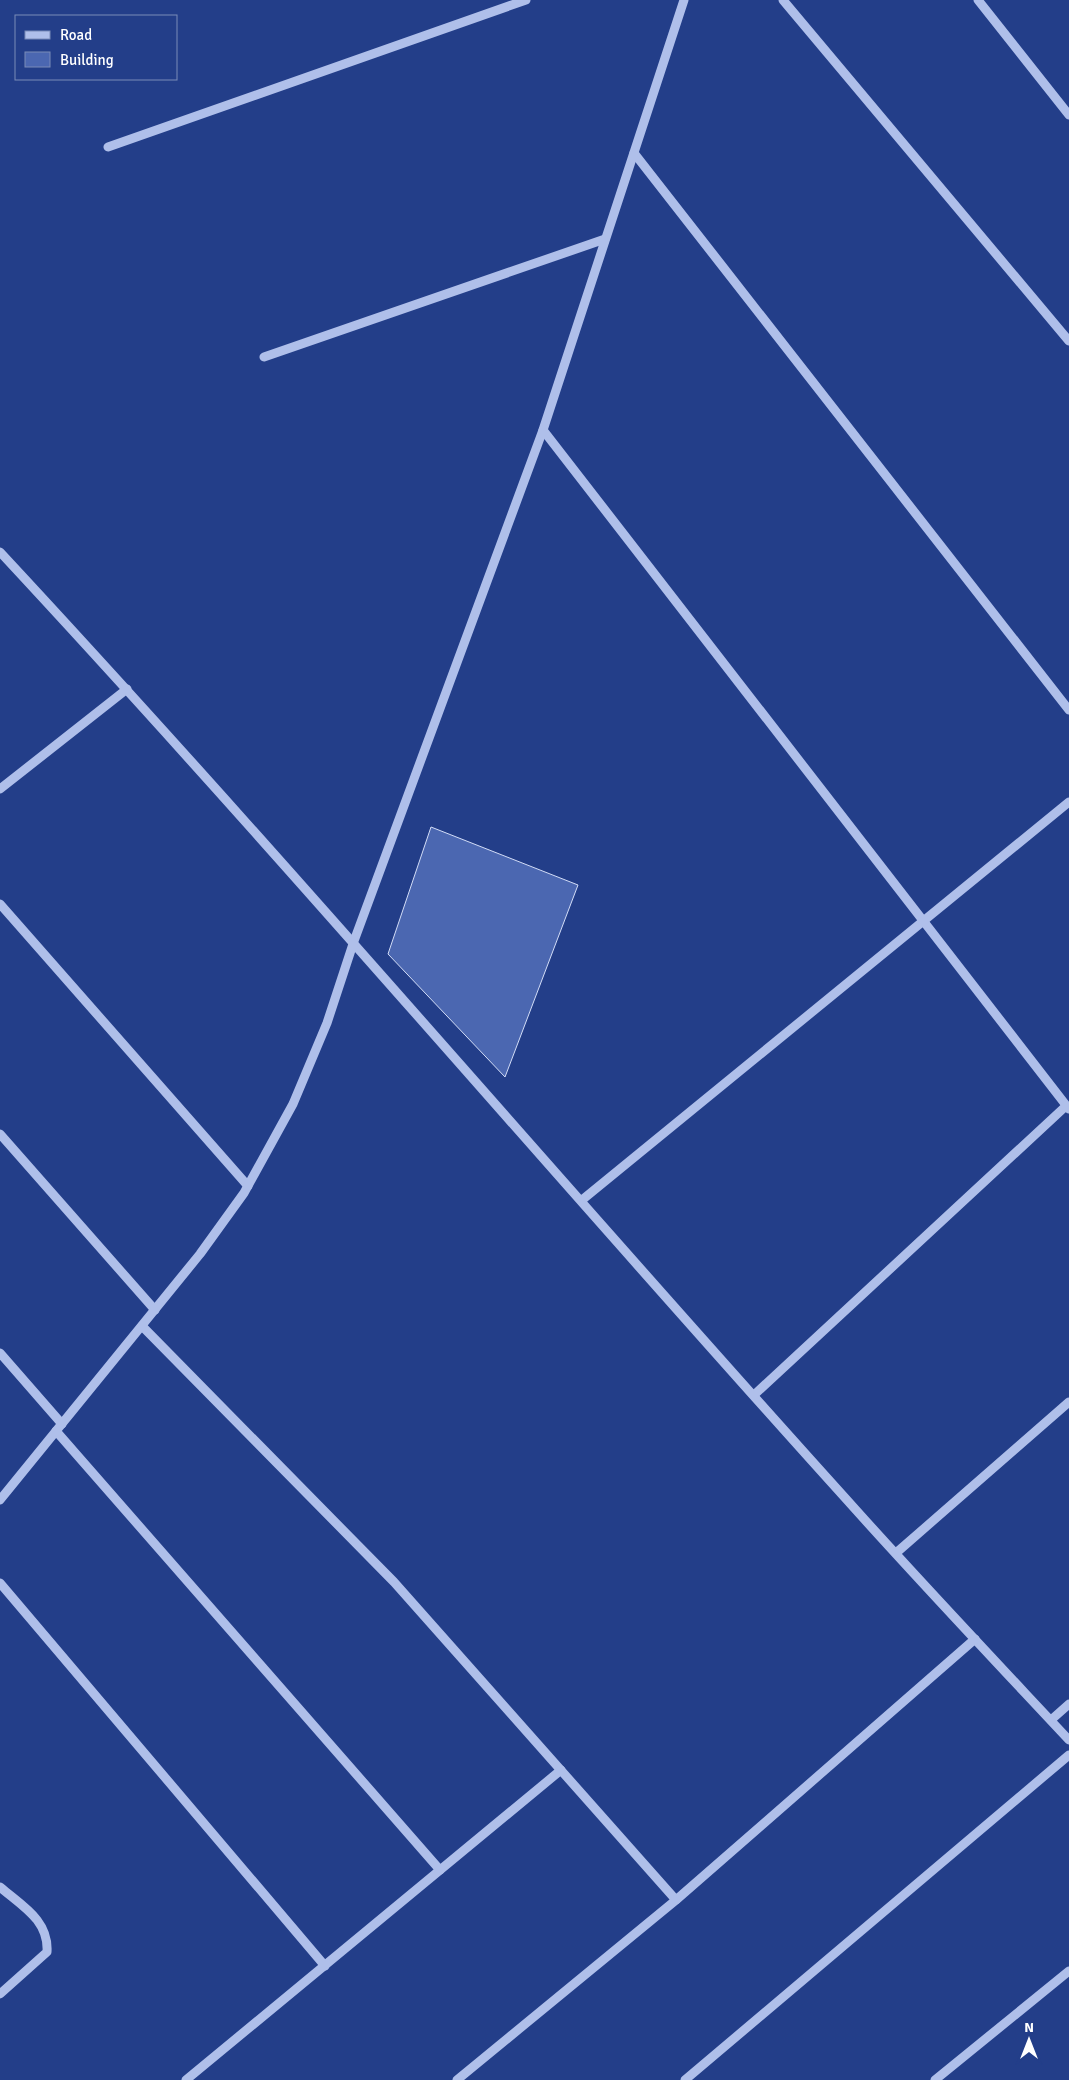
<svg xmlns="http://www.w3.org/2000/svg" width="1069" height="2080" font-family="Signika,sans-serif">
<style>
.building{fill:#4b67b1;stroke:#d3ddf7}
.lines{fill:none;stroke-linecap:round;stroke-linejoin:round}
.minor{stroke:#afbfea;stroke-width:9}
</style>
<rect width="100%" height="100%" fill="#233e89"/>
<!-- building -->
<polygon class="building" points="431,827 578,885 505,1077 388,954"/>
<g class="lines">
<!-- minor -->
<g class="minor">
<polyline points="783,0 1069,341"/>
<polyline points="978,0 1069,115"/>
<polyline points="108,147 526,0"/>
<polyline points="634,153 1069,710"/>
<polyline points="264,357 605,239"/>
<polyline points="543,430 1069,1109"/>
<path d="M0 552C292 866 569 1193 856 1510 926 1588 998 1664 1069 1740"/>
<polyline points="0,789 127,689"/>
<polyline points="0,904 248,1186"/>
<polyline points="0,1134 155,1310"/>
<polyline points="582,1200 1069,802"/>
<polyline points="142,1326 394,1582 676,1900"/>
<polyline points="0,1353 62,1424"/>
<polyline points="754,1395 1066,1106"/>
<polyline points="56,1431 440,1870"/>
<polyline points="0,1500 200,1254 244,1193 293,1104 327,1023 354,941 543,430 684,0"/>
<polyline points="896,1553 1069,1402"/>
<polyline points="0,1583 325,1966"/>
<polyline points="1051,1720 1069,1704"/>
<path d="M0 1887C22 1906 49 1920 47 1952L0 1994"/>
<polyline points="186,2080 561,1770"/>
<polyline points="457,2080 676,1900 975,1639"/>
<polyline points="685,2080 1069,1755"/>
<polyline points="935,2080 1069,1971"/>
</g>
</g>
<!-- legend -->
<rect x="15" y="15" width="162" height="65" fill="#233e89" stroke="#7b8bb8"/>
<rect x="25" y="31" width="25" height="8" fill="#afbfea" stroke="#7b8bb8"/>
<text x="60" y="40" font-size="15" fill="#ffffff">Road</text>
<rect x="25" y="52" width="25" height="15" fill="#4b67b1" stroke="#7b8bb8"/>
<text x="60" y="65" font-size="15" fill="#ffffff">Building</text>
<!-- north arrow -->
<g transform="translate(1029 2040)" stroke="#233e89" stroke-width="4" paint-order="stroke">
<path d="M0-4L9 19L0 12L-9 19Z" fill="#ffffff"/>
<text y="-8" font-size="14" font-weight="bold" text-anchor="middle" fill="#ffffff">N</text>
</g>
</svg>
